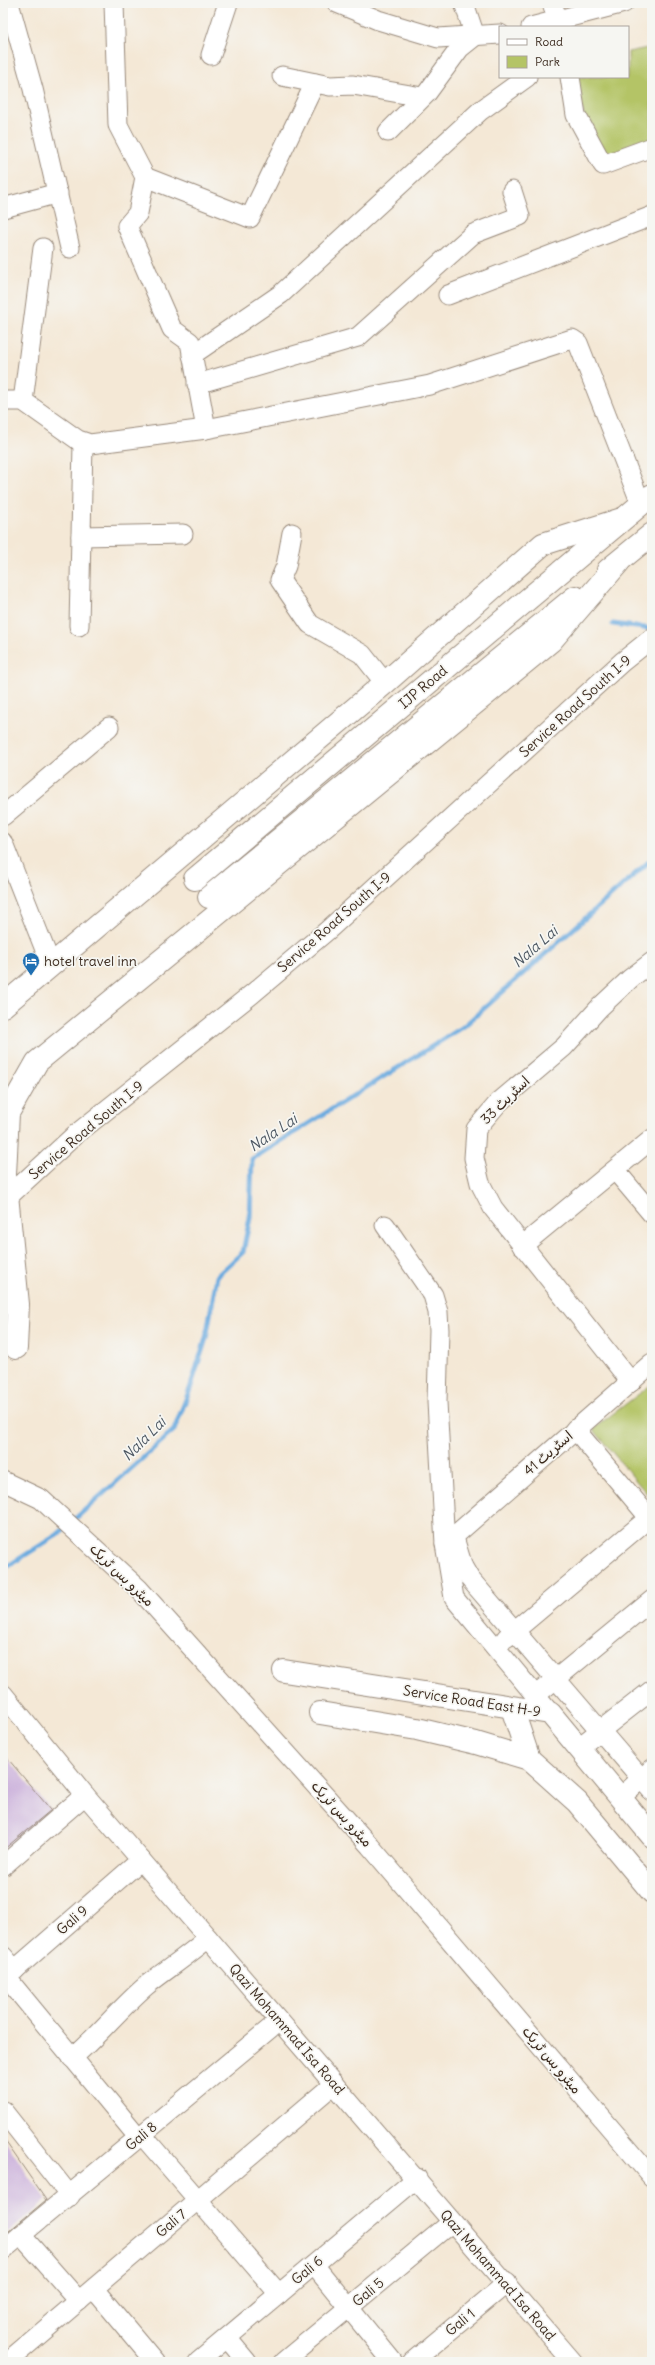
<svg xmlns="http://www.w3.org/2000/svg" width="655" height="2365" font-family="Delius,'Playpen Sans Arabic',sans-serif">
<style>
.green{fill:#b4c466;stroke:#787742}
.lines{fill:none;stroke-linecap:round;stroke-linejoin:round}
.stream{stroke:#6cabdf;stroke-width:5}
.building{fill:#cbb0db}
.minor-casing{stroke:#98897a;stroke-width:21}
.major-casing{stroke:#98897a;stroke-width:24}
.highway-casing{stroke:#98897a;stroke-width:24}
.minor{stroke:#fff;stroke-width:19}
.major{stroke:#fff;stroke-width:22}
.highway{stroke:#fff;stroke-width:22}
.labels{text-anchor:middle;stroke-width:3.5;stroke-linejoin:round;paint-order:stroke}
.street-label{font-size:14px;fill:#3b2a1e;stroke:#f6f6f2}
.poi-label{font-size:14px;fill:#3b2a1e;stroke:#f6f6f2;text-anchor:start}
.water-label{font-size:15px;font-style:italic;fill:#4c5762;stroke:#f6f6f2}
</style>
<rect width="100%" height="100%" fill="#f6f6f2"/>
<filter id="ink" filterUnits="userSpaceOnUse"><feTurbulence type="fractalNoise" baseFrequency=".025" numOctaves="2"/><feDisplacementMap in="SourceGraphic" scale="8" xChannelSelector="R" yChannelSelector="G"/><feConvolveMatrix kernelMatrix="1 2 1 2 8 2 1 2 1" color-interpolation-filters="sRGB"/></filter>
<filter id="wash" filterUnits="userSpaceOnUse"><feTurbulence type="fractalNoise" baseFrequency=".012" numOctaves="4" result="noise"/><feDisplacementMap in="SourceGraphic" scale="16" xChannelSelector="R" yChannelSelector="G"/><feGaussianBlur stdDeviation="0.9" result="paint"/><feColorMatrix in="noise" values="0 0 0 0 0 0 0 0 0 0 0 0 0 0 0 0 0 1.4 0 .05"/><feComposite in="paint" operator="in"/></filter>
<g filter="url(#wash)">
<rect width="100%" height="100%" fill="#f4e8d6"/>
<!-- green -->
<g class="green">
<polygon points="652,47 652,147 603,165 570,77 628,77 628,52"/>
<polygon points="652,1384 652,1500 593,1429"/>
</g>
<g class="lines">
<!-- stream -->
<g class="stream">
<polyline points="613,624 652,629"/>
<polyline points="3,1569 57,1535 174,1430 190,1389 206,1338 217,1276 243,1252 250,1218 252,1159 463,1027 652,859"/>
</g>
</g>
<g id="blocks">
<!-- building -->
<g class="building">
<polygon points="3,1753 51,1810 3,1850"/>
<polygon points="3,2138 46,2200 3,2236"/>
</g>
</g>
</g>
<g filter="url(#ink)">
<use href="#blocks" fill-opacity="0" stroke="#98897a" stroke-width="1"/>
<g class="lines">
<!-- minor casing -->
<g class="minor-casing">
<g id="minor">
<polyline points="9,3 33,89 70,248"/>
<polyline points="114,3 118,125 145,177 138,213 127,226 172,329 190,342 206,429"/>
<polyline points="337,3 378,20 438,38 500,34"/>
<polyline points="552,3 560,27"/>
<polyline points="531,27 624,3"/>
<polyline points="211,55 228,3"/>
<polyline points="282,76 330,86 353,85 422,97"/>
<polyline points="570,77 576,115 603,165 652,147"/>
<polyline points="388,132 427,93 460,48 475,36 464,3"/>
<polyline points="145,177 250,218 315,83"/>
<polyline points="3,208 58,193"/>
<polyline points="448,295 652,216"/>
<polyline points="192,355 281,294 480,111 527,77"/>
<polyline points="197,384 358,337 473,234 520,216 512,191"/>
<polyline points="3,401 23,401 78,440 90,444 206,429 430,385 572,339 578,343 641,504"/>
<polyline points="23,401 43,248"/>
<polyline points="292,533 286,566 280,580 310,624 362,654 385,683"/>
<polyline points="81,536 183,534"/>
<polyline points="79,626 83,444"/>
<polyline points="3,816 109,727"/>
<polyline points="3,843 51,965"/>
<polyline points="615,1170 652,1214"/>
<polyline points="9,1196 75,1135 252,994 328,930 622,662 652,638"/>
<polyline points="385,1225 433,1295 438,1312 439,1330 437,1402 445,1544 454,1598 550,1713"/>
<polyline points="522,1246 652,1139"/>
<polyline points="631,1382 493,1208 480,1183 474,1158 476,1129 499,1102 564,1047 600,1007 631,978 652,962"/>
<polyline points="575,1429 652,1521"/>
<polyline points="3,1481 41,1499 139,1589 370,1846 652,2177"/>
<polyline points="455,1541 463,1567 470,1579 652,1791"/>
<polyline points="445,1544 652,1363"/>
<polyline points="506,1638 649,1518"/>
<polyline points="3,1694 85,1795 573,2362"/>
<polyline points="535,1696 652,1600"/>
<polyline points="578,1748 652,1690"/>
<polyline points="620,1798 652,1769"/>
<polyline points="3,1866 85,1795"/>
<polyline points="3,1956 15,1970"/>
<polyline points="6,1977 139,2138"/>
<polyline points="3,1980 141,1860"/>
<path d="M72 2058C99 2035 120 2008 147 1985 167 1969 189 1955 208 1938"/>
<polyline points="3,2111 70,2196"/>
<polyline points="142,2135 279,2294"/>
<polyline points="21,2235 79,2301"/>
<polyline points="3,2250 279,2021"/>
<polyline points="314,2265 393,2362"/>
<polyline points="94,2289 155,2362"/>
<polyline points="227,2338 247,2362"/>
<polyline points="7,2362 334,2084"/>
<polyline points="198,2362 417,2178"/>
<polyline points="283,2362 452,2222"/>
<polyline points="412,2362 507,2283"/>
</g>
</g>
<!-- major casing -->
<g class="major-casing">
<g id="major">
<polyline points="284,1671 550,1713 652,1836"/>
<polyline points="512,1708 529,1759"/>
<polyline points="320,1713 417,1729 476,1743 529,1759 577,1802 652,1892"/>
</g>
</g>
<!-- highway casing -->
<g class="highway-casing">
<g id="highway">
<polyline points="608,570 652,534"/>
<polyline points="195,879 652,495"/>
<polyline points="209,897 575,597"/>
<polyline points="3,1006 385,683 543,544 622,519"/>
<polyline points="16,1348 18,1304 5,1175 8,1113 37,1062 551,641 619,562"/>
</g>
</g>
<!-- minor -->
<use href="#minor" class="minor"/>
<!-- major -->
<use href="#major" class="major"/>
<!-- highway -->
<use href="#highway" class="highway"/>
</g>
</g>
<!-- icons -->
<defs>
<g id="hotel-pin" transform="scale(0.9)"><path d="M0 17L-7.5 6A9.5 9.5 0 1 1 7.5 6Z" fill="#1f6fb2" stroke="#f6f6f2"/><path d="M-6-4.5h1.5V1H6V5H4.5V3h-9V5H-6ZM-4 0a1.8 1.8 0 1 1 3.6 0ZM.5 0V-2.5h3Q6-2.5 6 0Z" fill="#fff"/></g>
</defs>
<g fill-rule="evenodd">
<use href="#hotel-pin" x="31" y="961"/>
</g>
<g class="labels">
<!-- street labels -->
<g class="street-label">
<text transform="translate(423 687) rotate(-40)" y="5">IJP Road</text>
<text transform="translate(575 706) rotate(-42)" y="5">Service Road South I-9</text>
<text transform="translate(334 922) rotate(-41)" y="5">Service Road South I-9</text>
<text transform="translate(505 1100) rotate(-44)" y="5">اسٹریٹ 33</text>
<text transform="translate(86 1130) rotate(-40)" y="5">Service Road South I-9</text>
<text transform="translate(548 1453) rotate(-41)" y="5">اسٹریٹ 41</text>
<text transform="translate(122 1575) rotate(44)" y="5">میٹرو بس ٹریک</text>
<text transform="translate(472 1701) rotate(9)" y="5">Service Road East H-9</text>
<text transform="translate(342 1814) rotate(48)" y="5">میٹرو بس ٹریک</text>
<text transform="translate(72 1920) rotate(-41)" y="5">Gali 9</text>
<text transform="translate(287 2029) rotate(49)" y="5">Qazi Mohammad Isa Road</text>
<text transform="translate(552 2060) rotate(50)" y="5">میٹرو بس ٹریک</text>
<text transform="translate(141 2136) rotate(-40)" y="5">Gali 8</text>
<text transform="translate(171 2223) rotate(-40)" y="5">Gali 7</text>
<text transform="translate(307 2270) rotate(-40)" y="5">Gali 6</text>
<text transform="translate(498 2275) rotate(49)" y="5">Qazi Mohammad Isa Road</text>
<text transform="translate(368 2292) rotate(-40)" y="5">Gali 5</text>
<text transform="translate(460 2322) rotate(-40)" y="5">Gali 1</text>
</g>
<!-- poi labels -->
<g class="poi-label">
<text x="44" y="966">hotel travel inn</text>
</g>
<!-- water labels -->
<g class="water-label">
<text transform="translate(535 947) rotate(-41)" y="5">Nala Lai</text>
<text transform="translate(273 1133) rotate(-34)" y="5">Nala Lai</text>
<text transform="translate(144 1439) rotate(-45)" y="5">Nala Lai</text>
</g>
</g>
<!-- margin -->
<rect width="655" height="2365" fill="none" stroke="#f6f6f2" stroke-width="16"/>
<!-- legend -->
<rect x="499" y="26" width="130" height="52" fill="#f6f6f2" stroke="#aba49d"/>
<rect x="507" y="39" width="20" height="6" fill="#ffffff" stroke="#aba49d"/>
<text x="535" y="46" font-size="12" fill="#3b2a1e">Road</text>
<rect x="507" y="56" width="20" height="12" fill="#b4c466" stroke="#aba49d"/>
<text x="535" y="66" font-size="12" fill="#3b2a1e">Park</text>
</svg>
